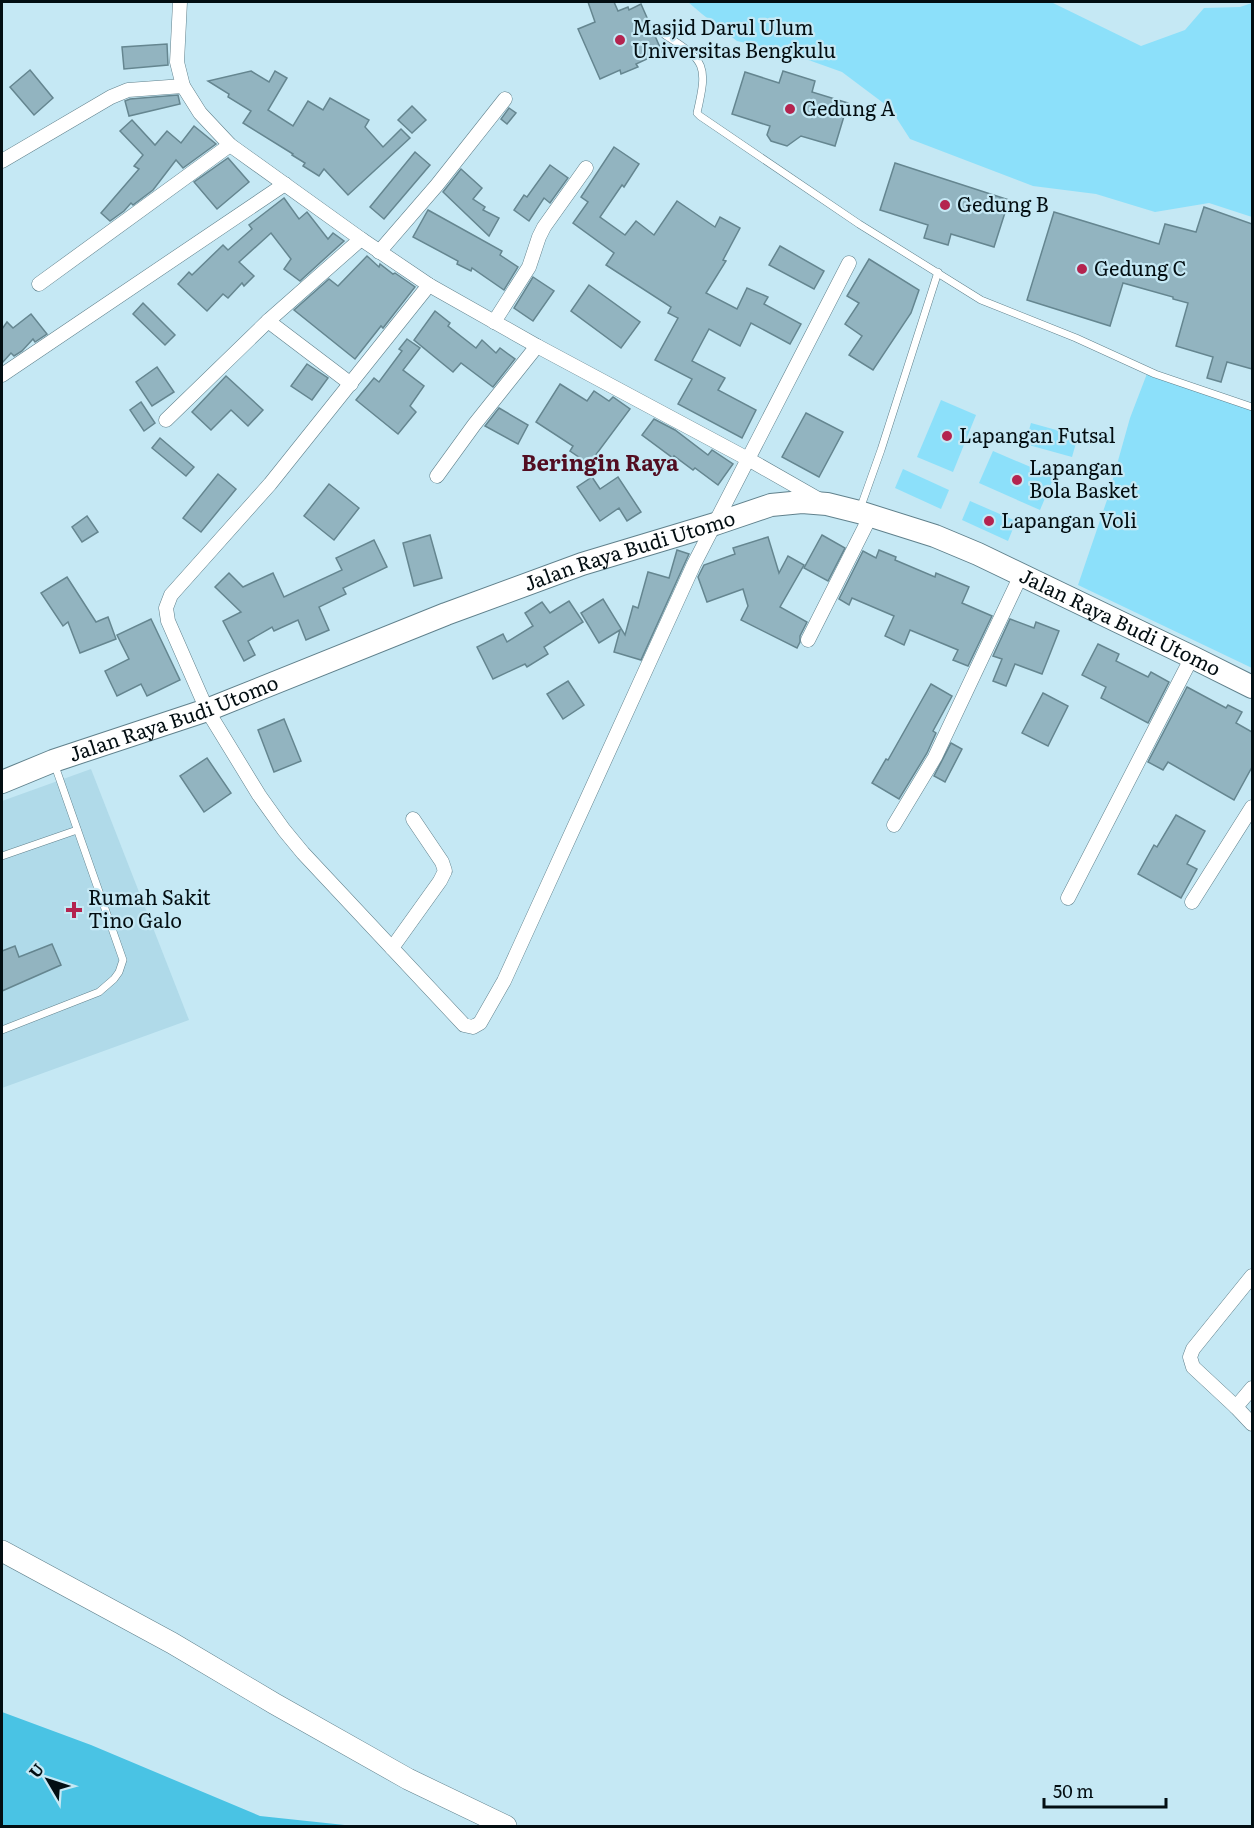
<svg xmlns="http://www.w3.org/2000/svg" width="1254" height="1828" font-family="Literata,serif">
<style>
.built{fill:#b0dae9}
.green{fill:#8ce0fa}
.water{fill:#49c3e4}
.building{fill:#92b4c0;stroke:#658690;stroke-width:1.5}
.lines{fill:none;stroke-linecap:round;stroke-linejoin:round}
.service-casing{stroke:#60818c;stroke-width:8}
.minor-casing{stroke:#60818c;stroke-width:15}
.primary-casing{stroke:#60818c;stroke-width:22}
.trunk-casing{stroke:#60818c;stroke-width:24}
.service{stroke:#fff;stroke-width:7}
.minor{stroke:#fff;stroke-width:14}
.primary{stroke:#fff;stroke-width:21}
.trunk{stroke:#fff;stroke-width:22}
.poi-dot{fill:#b4244f;stroke:#c5e8f4;stroke-width:2}
.labels{text-anchor:middle;stroke-width:4.5;stroke-linejoin:round;paint-order:stroke}
.poi-label{font-size:20px;fill:#030e12;stroke:#c5e8f4;text-anchor:start}
.street-label{font-size:20px;fill:#030e12;stroke:#c5e8f4}
.quarter-label{font-size:22px;font-weight:bold;fill:#520d21;stroke:#c5e8f4}
</style>
<rect width="100%" height="100%" fill="#c5e8f4"/>
<!-- built -->
<polygon class="built" points="91,769 189,1020 2,1088 2,801"/>
<!-- green -->
<g class="green">
<polygon points="688,2 1051,2 1141,46 1185,30 1204,8 1240,7 1252,3 1252,217 1209,203 1155,212 1096,194 1033,186 910,139 890,108 842,72 786,52 737,41 702,14"/>
<polygon points="1148,371 1252,407 1252,668 1078,585 1107,500 1130,418"/>
<polygon points="941,400 976,415 953,472 917,457"/>
<polygon points="1031,423 1078,436 1072,457 1025,444"/>
<polygon points="993,451 1054,477 1040,510 979,483"/>
<polygon points="903,469 949,490 941,509 895,488"/>
<polygon points="970,501 1016,521 1008,541 962,520"/>
</g>
<!-- water -->
<polygon class="water" points="2,1712 91,1745 260,1816 354,1826 2,1826"/>
<!-- building -->
<g class="building">
<polygon points="588,2 614,2 618,11 628,7 629,10 641,4 662,52 636,64 638,67 621,74 620,70 600,79 578,29 595,22"/>
<polygon points="167,44 168,65 124,69 122,47"/>
<polygon points="30,70 53,98 34,115 10,87"/>
<polygon points="251,71 269,82 275,71 287,78 268,110 293,126 308,101 323,110 330,98 369,120 365,127 383,147 401,129 410,138 348,195 324,169 319,176 303,166 305,163 292,155 293,154 243,123 251,111 228,97 229,94 208,81"/>
<polygon points="783,71 815,81 812,92 848,103 835,146 801,136 787,146 771,141 767,135 770,126 732,114 745,72 779,83"/>
<polygon points="178,95 180,104 129,116 125,101 130,99"/>
<polygon points="412,106 426,120 412,133 398,120"/>
<polygon points="509,108 516,113 507,124 501,119"/>
<polygon points="132,120 155,145 167,131 181,143 194,126 216,144 183,168 176,160 153,190 133,205 131,203 124,211 110,221 101,213 139,169 134,166 143,155 120,131"/>
<polygon points="614,147 639,164 624,187 622,185 600,217 625,235 636,221 654,235 677,201 715,227 720,217 740,228 723,260 726,261 706,293 737,309 747,288 768,297 764,304 801,324 790,344 751,323 740,346 709,329 692,361 725,378 718,390 756,410 742,438 678,404 692,379 655,360 678,318 668,313 671,307 606,265 614,253 573,223 588,202 581,197"/>
<polygon points="415,152 430,165 384,219 370,207"/>
<polygon points="228,158 249,182 217,209 194,182"/>
<polygon points="895,163 1009,200 994,247 951,234 948,245 924,238 928,225 880,210"/>
<polygon points="550,165 568,178 550,203 544,198 529,221 514,210 524,195 527,197"/>
<polygon points="461,169 482,188 473,199 485,207 483,210 499,218 489,236 443,192"/>
<polygon points="284,198 299,219 307,212 328,239 333,233 344,241 300,281 284,269 291,259 271,233 239,262 254,276 244,286 242,283 228,298 223,294 207,311 178,284 189,272 192,275 223,245 228,250 252,229 249,225"/>
<polygon points="1204,207 1252,224 1252,369 1227,362 1221,382 1207,378 1213,357 1176,346 1188,303 1173,299 1173,297 1123,283 1110,326 1027,300 1054,212 1159,244 1165,224 1196,232"/>
<polygon points="428,210 502,251 500,255 518,267 504,290 472,268 471,271 457,264 458,261 413,237"/>
<polygon points="780,246 824,271 814,289 769,265"/>
<polygon points="367,256 379,267 380,264 393,274 395,273 415,287 383,328 381,326 355,359 294,310 329,279 338,286"/>
<polygon points="869,259 919,290 911,313 873,370 849,355 862,336 845,324 859,303 847,296"/>
<polygon points="533,277 554,291 533,321 514,308"/>
<polygon points="589,285 640,322 621,348 571,311"/>
<polygon points="143,303 175,335 165,345 133,314"/>
<polygon points="435,311 450,323 448,326 476,348 482,340 496,353 500,348 515,359 493,387 461,363 453,372 414,340"/>
<polygon points="31,314 47,334 35,342 33,339 22,351 14,356 11,353 2,363 2,329 7,322 13,328"/>
<polygon points="407,339 420,348 403,370 424,386 410,406 416,412 398,434 356,400 374,378 379,382 402,351 399,349"/>
<polygon points="307,364 328,378 312,400 291,386"/>
<polygon points="157,367 174,392 152,406 136,382"/>
<polygon points="226,376 263,410 248,426 231,410 211,430 192,412"/>
<polygon points="560,384 587,401 594,391 609,401 613,397 630,409 589,464 570,451 573,446 536,422"/>
<polygon points="141,402 155,423 144,431 130,410"/>
<polygon points="499,408 528,425 518,444 485,426"/>
<polygon points="806,413 843,432 819,477 782,457"/>
<polygon points="654,419 675,430 708,455 712,450 733,464 718,485 695,468 693,470 674,456 673,458 642,435"/>
<polygon points="160,438 194,467 186,476 152,448"/>
<polygon points="218,474 236,489 201,532 183,518"/>
<polygon points="592,477 600,489 618,477 641,512 627,521 619,508 600,521 577,487"/>
<polygon points="329,484 359,508 334,540 304,516"/>
<polygon points="87,516 98,532 82,542 72,527"/>
<polygon points="430,535 442,578 414,586 403,543"/>
<polygon points="822,535 845,548 828,581 804,568"/>
<polygon points="768,537 779,573 788,556 804,565 780,607 807,622 800,636 800,642 797,648 741,620 748,606 743,589 707,602 698,577 704,565 735,554 733,548"/>
<polygon points="374,540 387,567 343,588 346,594 319,607 329,630 306,640 298,620 274,631 272,627 248,641 255,655 244,661 223,621 241,612 215,587 229,573 243,587 273,573 284,597 342,570 336,558"/>
<polygon points="677,550 689,554 641,660 614,652 620,630 599,643 581,613 603,599 625,635 633,606 638,608 648,572 669,578"/>
<polygon points="879,550 896,557 895,560 935,577 936,573 969,587 962,603 992,616 968,666 953,660 958,650 910,630 904,645 885,636 894,616 852,598 849,605 839,599 863,551 876,558"/>
<polygon points="67,577 96,622 108,617 116,639 80,653 68,622 63,626 41,593"/>
<polygon points="569,601 583,622 544,647 548,654 527,667 525,664 493,679 477,647 503,634 507,642 533,626 525,613 542,602 550,613"/>
<polygon points="151,619 180,680 147,696 141,684 117,696 105,671 129,659 117,635"/>
<polygon points="1010,619 1034,628 1036,622 1059,631 1042,674 1015,664 1006,686 993,681 1002,659 993,656"/>
<polygon points="1098,644 1119,654 1116,661 1148,677 1151,672 1169,682 1148,723 1101,698 1106,687 1082,675"/>
<polygon points="568,681 584,705 563,719 547,694"/>
<polygon points="931,684 952,696 933,731 936,733 927,753 899,799 872,783 886,759 888,760"/>
<polygon points="1187,687 1226,708 1228,705 1242,712 1236,723 1252,732 1252,767 1234,800 1168,762 1163,770 1148,762"/>
<polygon points="1043,693 1068,706 1048,746 1022,733"/>
<polygon points="284,719 301,761 274,772 258,730"/>
<polygon points="951,743 962,749 945,782 934,776"/>
<polygon points="207,758 231,793 204,812 180,776"/>
<polygon points="1176,815 1205,831 1187,864 1197,869 1181,898 1138,874 1154,845 1157,847"/>
<polygon points="52,944 61,965 2,991 2,951 15,946 19,957"/>
</g>
<g class="lines">
<!-- service casing -->
<g class="service-casing">
<g id="service">
<path d="M665 35C706 61 708 65 697 113L700 116 859 224 981 300 1076 338 1155 374 1252 407"/>
<polyline points="860,509 881,450 938,272"/>
<polyline points="2,856 77,830"/>
<polyline points="2,1030 99,992 114,979 119,972 123,960 54,763"/>
</g>
</g>
<!-- minor casing -->
<g class="minor-casing">
<g id="minor">
<polyline points="180,2 177,62 183,86 200,113 230,145 361,239 429,285 537,346 748,459 820,500"/>
<polyline points="2,161 111,97 128,90 183,86"/>
<polyline points="379,252 437,185 505,99"/>
<polyline points="39,284 230,145"/>
<polyline points="429,285 270,484 171,595 166,608 168,621 207,710 259,795 284,830 303,853 464,1025 473,1027 480,1023 504,981 694,564 849,263"/>
<polyline points="268,321 351,384"/>
<polyline points="494,322 529,267 539,237 544,227 586,168"/>
<polyline points="2,375 285,184"/>
<polyline points="166,420 268,321 361,239"/>
<polyline points="437,476 474,425 537,346"/>
<polyline points="808,640 871,515"/>
<polyline points="894,825 935,757 1021,575"/>
<polyline points="1068,898 1192,657"/>
<polyline points="1192,902 1252,807"/>
<polyline points="392,948 440,881 445,871 442,862 413,819"/>
<polyline points="1252,1388 1236,1407 1252,1424"/>
<polyline points="1236,1407 1193,1367 1190,1357 1193,1349 1252,1276"/>
</g>
</g>
<!-- primary casing -->
<g class="primary-casing">
<polyline id="primary" points="2,1551 172,1643 275,1704 408,1779 506,1826"/>
</g>
<!-- trunk casing -->
<g class="trunk-casing">
<g id="trunk">
<path id="s1" d="M2 782 53 761 207 710 446 614 582 564 715 524 771 505 802 502 827 504 859 512 935 536 978 554 1192 657 1252 687"/>
</g>
</g>
<!-- service -->
<use href="#service" class="service"/>
<!-- minor -->
<use href="#minor" class="minor"/>
<!-- primary -->
<use href="#primary" class="primary"/>
<!-- trunk -->
<use href="#trunk" class="trunk"/>
</g>
<!-- markers -->
<g class="poi-dot">
<circle cx="620" cy="40" r="6"/>
<circle cx="790" cy="109" r="6"/>
<circle cx="945" cy="205" r="6"/>
<circle cx="1082" cy="269" r="6"/>
<circle cx="947" cy="436" r="6"/>
<circle cx="1017" cy="480" r="6"/>
<circle cx="989" cy="521" r="6"/>
<path d="M71 901h6v6h6v6h-6v6h-6v-6h-6v-6h6z"/>
</g>
<g class="labels">
<!-- poi labels -->
<g class="poi-label">
<text x="632" y="35">Masjid Darul Ulum<tspan x="632" dy="23">Universitas Bengkulu</tspan></text>
<text x="802" y="116">Gedung A</text>
<text x="957" y="212">Gedung B</text>
<text x="1094" y="276">Gedung C</text>
<text x="959" y="443">Lapangan Futsal</text>
<text x="1029" y="475">Lapangan<tspan x="1029" dy="23">Bola Basket</tspan></text>
<text x="1001" y="528">Lapangan Voli</text>
<text x="88" y="905">Rumah Sakit<tspan x="88" dy="23">Tino Galo</tspan></text>
</g>
<!-- street labels -->
<g class="street-label">
<text dy="7" stroke="none"><textPath href="#s1" startOffset="669">Jalan Raya Budi Utomo</textPath></text>
<text dy="7" stroke="none"><textPath href="#s1" startOffset="1191">Jalan Raya Budi Utomo</textPath></text>
<text dy="7" stroke="none"><textPath href="#s1" startOffset="183">Jalan Raya Budi Utomo</textPath></text>
</g>
<!-- quarter labels -->
<g class="quarter-label">
<text x="600" y="471">Beringin Raya</text>
</g>
</g>
<!-- border -->
<rect width="1254" height="1828" fill="none" stroke="#030e12" stroke-width="6"/>
<!-- north arrow -->
<g transform="translate(48 1780) rotate(309)" stroke="#c5e8f4" stroke-width="4.5" paint-order="stroke">
<path d="M0-4.5L10 22L0 15L-10 22Z" fill="#030e12"/>
<text y="-9" font-size="16" font-weight="bold" text-anchor="middle" fill="#030e12">U</text>
</g>
<!-- scale -->
<path d="M1044 1798v9h122v-9" fill="none" stroke="#030e12" stroke-width="3"/>
<text x="1053" y="1798" font-size="18" fill="#030e12" stroke="#c5e8f4" stroke-width="4.5" paint-order="stroke">50 m</text>
</svg>
